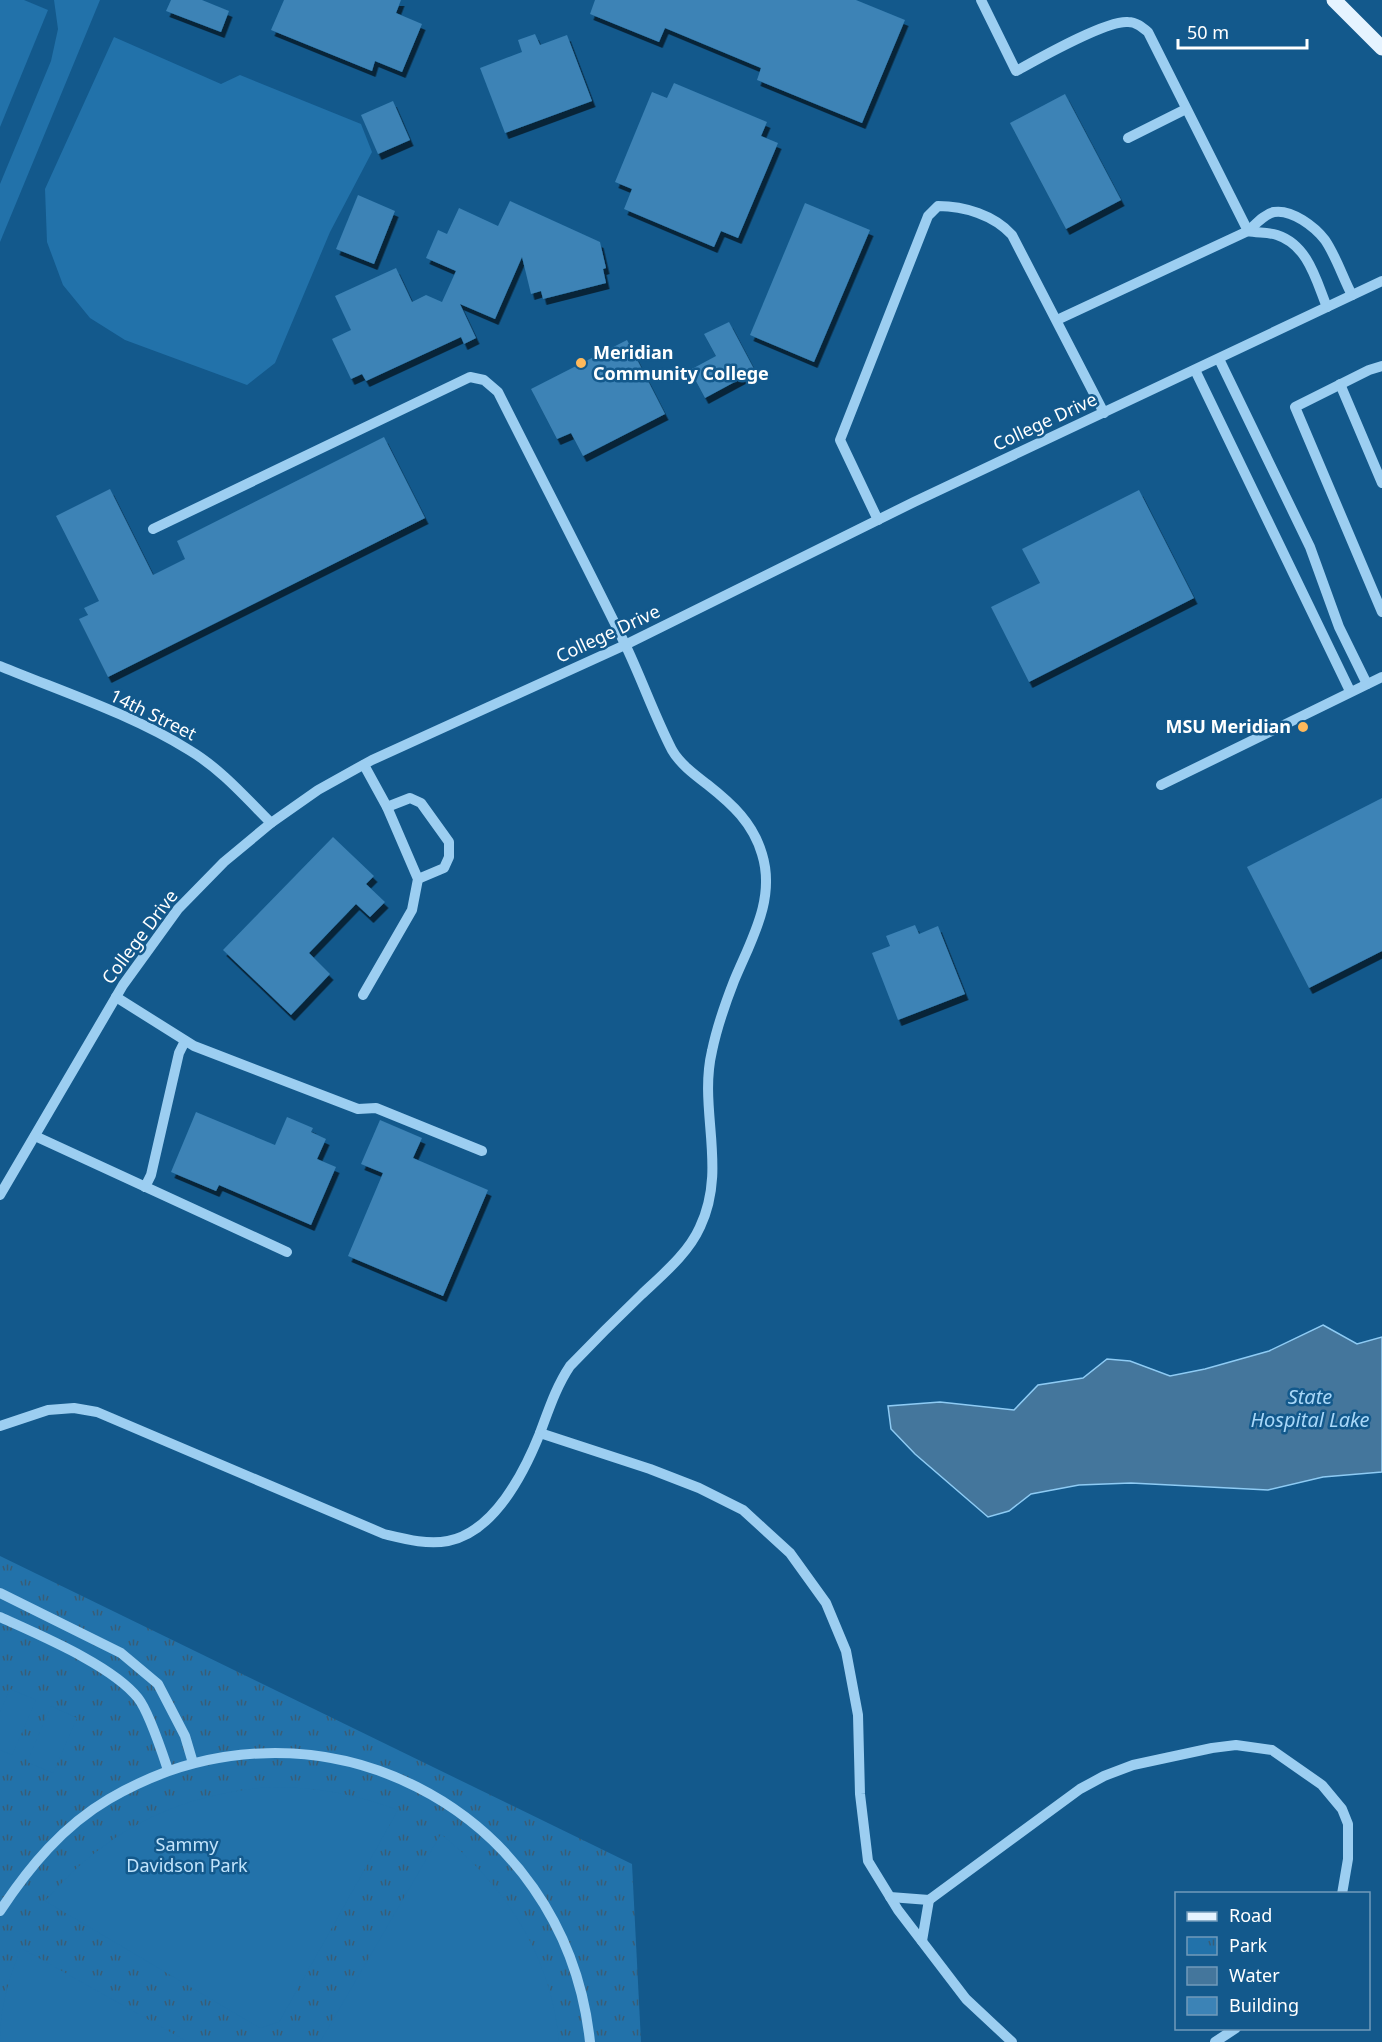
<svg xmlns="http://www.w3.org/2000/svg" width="1382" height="2042" font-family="'Noto Sans',sans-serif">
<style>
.park{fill:url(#park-tufts)}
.pitch{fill:#2272aa}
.water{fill:#44769c;stroke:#8ecbf4;stroke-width:1.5}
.building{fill:#3c83b6;filter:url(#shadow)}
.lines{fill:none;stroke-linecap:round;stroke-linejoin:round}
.minor{stroke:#9ccef1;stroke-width:10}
.major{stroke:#e5f3ff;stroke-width:15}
.poi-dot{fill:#ffb95b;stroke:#13598c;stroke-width:2}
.labels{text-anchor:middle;stroke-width:5;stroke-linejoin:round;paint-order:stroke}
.poi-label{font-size:18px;font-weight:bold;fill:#fff;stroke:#13598c;text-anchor:start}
.street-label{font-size:18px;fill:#fff;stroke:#13598c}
.park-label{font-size:18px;fill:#c2e4fc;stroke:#13598c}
.water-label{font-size:20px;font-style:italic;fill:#a8d7f8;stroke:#13598c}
</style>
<defs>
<pattern id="park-tufts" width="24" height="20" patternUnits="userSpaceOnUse" patternTransform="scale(1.5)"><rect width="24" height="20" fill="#2272aa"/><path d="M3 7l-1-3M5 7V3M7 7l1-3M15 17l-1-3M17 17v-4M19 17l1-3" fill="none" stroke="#395d76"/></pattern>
<filter id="shadow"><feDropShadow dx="3.5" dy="6" stdDeviation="0" flood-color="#0009"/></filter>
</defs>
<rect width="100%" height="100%" fill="#13598c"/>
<!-- park -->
<polygon class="park" points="0,1556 632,1864 641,2042 0,2042"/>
<!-- pitch -->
<g class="pitch">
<polygon points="0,0 24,0 48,10 0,127"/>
<polygon points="54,0 100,0 0,242 0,184 51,61 58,29"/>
<polygon points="114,37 221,84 240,75 361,124 372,152 330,232 275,363 247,385 125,340 90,318 63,285 47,242 45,189"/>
<polygon points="10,1689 36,1700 12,1755 0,1750 0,1712"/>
<polygon points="51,1706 77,1718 53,1773 27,1762"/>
<path d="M271 1787C316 1787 356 1794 398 1810L279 2022 260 2028 45 1901C106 1830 177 1794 271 1787Z"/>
<path d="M441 1834C507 1888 551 1956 559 2042H320Z"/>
<path d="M21 1948 188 2042H0C0 2007 8 1981 21 1948Z"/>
</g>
<!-- water -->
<polygon class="water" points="1323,1325 1357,1344 1382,1337 1382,1472 1323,1477 1268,1490 1131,1483 1079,1485 1031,1494 1009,1511 988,1517 915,1454 891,1429 888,1406 940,1402 1014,1410 1038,1385 1083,1378 1107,1359 1130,1361 1170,1376 1205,1369 1269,1351"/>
<!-- building -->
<g class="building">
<polygon points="171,0 202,0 229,11 221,32 166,11"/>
<polygon points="284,0 401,0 396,13 422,24 402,72 375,61 372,71 271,30"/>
<polygon points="595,0 856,0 905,20 862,123 757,80 761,68 665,28 659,42 590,14"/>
<polygon points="535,34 540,45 567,35 592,101 505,133 480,68 522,52 518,40"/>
<polygon points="674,83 767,122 761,136 778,143 738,238 721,231 714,247 624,209 632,189 615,182 652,92 667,98"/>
<polygon points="1065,94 1121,200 1066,229 1010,123"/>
<polygon points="393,101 410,140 378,154 361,115"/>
<polygon points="358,195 395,211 374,264 336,249"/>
<polygon points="510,201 600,242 606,268 603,269 606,283 543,299 541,291 531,294 522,257 495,319 460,304 476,338 464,344 461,337 366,381 362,374 351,379 332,339 351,330 335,296 396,268 412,302 426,295 442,302 456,271 426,258 438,230 447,234 459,208 498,226"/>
<polygon points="805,203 870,230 814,362 750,335"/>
<polygon points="729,322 755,371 705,398 690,370 716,356 704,334"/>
<polygon points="627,340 665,414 583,456 571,433 557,439 531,389"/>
<polygon points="384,437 425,518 108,677 79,619 88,615 84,608 99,601 56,516 110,489 153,575 185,559 177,541"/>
<polygon points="1139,490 1194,598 1029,682 991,607 1040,583 1022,549"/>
<polygon points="1382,798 1382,951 1309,988 1247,867"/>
<polygon points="333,837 374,876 366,884 385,902 370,917 356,904 309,953 330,974 291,1015 223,950"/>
<polygon points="915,925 919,934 938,926 965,994 898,1020 872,953 890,946 886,936"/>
<polygon points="196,1112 275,1145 287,1117 313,1128 311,1132 326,1139 317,1159 336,1167 311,1225 219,1185 216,1191 171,1172"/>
<polygon points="380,1120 422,1138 413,1158 488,1190 443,1296 348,1256 383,1173 361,1164"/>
</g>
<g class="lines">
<!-- minor -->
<g class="minor">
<path d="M981 0 1016 71C1038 59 1106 20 1128 22 1136 22 1142 27 1148 32L1248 231"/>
<polyline points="1128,138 1186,109"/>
<path d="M1248 231C1257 233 1268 232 1277 235 1308 245 1316 280 1327 307"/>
<path d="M1057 320 1248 231C1255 225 1264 214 1274 212 1292 209 1315 227 1325 240 1336 256 1343 278 1352 295"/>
<polyline points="1219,359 1310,547 1339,627 1367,684"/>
<polyline points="1382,366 1369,370 1295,407 1382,612"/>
<polyline points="1195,370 1350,691"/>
<polyline points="1340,384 1382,483"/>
<path d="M878 520 840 440 928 216 938 206C964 206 994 215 1012 235L1104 413"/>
<path d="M0 666C63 692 131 714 189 750 221 769 246 798 271 823"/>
<polyline points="1161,785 1382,677"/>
<polyline points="387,807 410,798 421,803 449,842 449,857 444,868 418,879"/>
<polyline points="363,995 412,910 418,879 387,807 364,765"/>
<polyline points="116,997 194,1046 358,1109 376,1108 482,1151"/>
<polyline points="35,1136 287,1252"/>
<polyline points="145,1187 151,1175 179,1053 185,1041"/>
<polyline points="0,1195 123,985 178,909 224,862 271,823 318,790 372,760 625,645 914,502 1382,281"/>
<path d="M0 1426 48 1410 74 1408 97 1412 384 1534C405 1539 427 1545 448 1541 494 1532 524 1473 540 1433 549 1409 556 1387 570 1366 593 1342 617 1318 641 1295 662 1275 688 1254 700 1227 728 1168 698 1110 712 1051 717 1027 725 1004 734 981 751 940 776 899 762 854 753 823 732 804 708 785 695 775 680 764 672 750 654 715 641 677 624 642 583 558 540 476 498 392L484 380 470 377 153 529"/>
<polyline points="540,1433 650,1469 699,1488 743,1510 790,1553 826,1603 846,1651 858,1715 860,1794 868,1861 898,1910 966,1999 1012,2042"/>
<polyline points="0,1593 121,1653 158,1684 185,1736 193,1763"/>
<path d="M0 1617C39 1635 112 1665 138 1698 149 1712 162 1752 168 1770"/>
<polyline points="890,1897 929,1900 1080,1789 1104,1776 1133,1765 1212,1748 1236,1745 1272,1750 1322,1785 1342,1809 1348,1824 1348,1859 1342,1894"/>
<path d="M0 1911C29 1867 63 1826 109 1799 314 1679 565 1806 590 2042"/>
<polyline points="922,1941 929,1900"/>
<polyline points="1215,2042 1236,2028"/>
</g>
<!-- major -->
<polyline class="major" points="1334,0 1382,48"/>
</g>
<!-- markers -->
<g class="poi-dot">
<circle cx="581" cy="363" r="6"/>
<circle cx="1303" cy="727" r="6"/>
</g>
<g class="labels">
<!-- poi labels -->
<g class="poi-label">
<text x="593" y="359">Meridian<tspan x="593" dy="21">Community College</tspan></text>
<text x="1291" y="733" text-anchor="end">MSU Meridian</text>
</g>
<!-- street labels -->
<g class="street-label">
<text transform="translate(1045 422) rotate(-25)" y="6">College Drive</text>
<text transform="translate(608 634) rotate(-25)" y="6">College Drive</text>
<text transform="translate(153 715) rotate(26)" y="6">14th Street</text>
<text transform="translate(140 937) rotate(-53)" y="6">College Drive</text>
</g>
<!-- park labels -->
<g class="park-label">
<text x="187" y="1851">Sammy<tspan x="187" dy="21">Davidson Park</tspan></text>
</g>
<!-- water labels -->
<g class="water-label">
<text x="1310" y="1404">State<tspan x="1310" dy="23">Hospital Lake</tspan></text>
</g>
</g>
<!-- legend -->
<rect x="1175" y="1892" width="195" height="138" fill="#13598c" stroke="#719bba" stroke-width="1.5"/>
<rect x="1187" y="1912" width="30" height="9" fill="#e5f3ff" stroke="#719bba" stroke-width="1.5"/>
<text x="1229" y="1922" font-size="18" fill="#ffffff">Road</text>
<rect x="1187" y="1937" width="30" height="18" fill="url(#park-tufts)" stroke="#719bba" stroke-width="1.5"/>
<text x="1229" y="1952" font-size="18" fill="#ffffff">Park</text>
<rect x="1187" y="1967" width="30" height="18" fill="#44769c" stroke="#719bba" stroke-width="1.5"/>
<text x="1229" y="1982" font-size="18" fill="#ffffff">Water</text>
<rect x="1187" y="1997" width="30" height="18" fill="#3c83b6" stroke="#719bba" stroke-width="1.5"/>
<text x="1229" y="2012" font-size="18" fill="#ffffff">Building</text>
<!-- scale -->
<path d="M1178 39v9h129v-9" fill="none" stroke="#ffffff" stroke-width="3"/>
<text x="1187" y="39" font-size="18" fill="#ffffff" stroke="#13598c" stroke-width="4.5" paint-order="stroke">50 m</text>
</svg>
